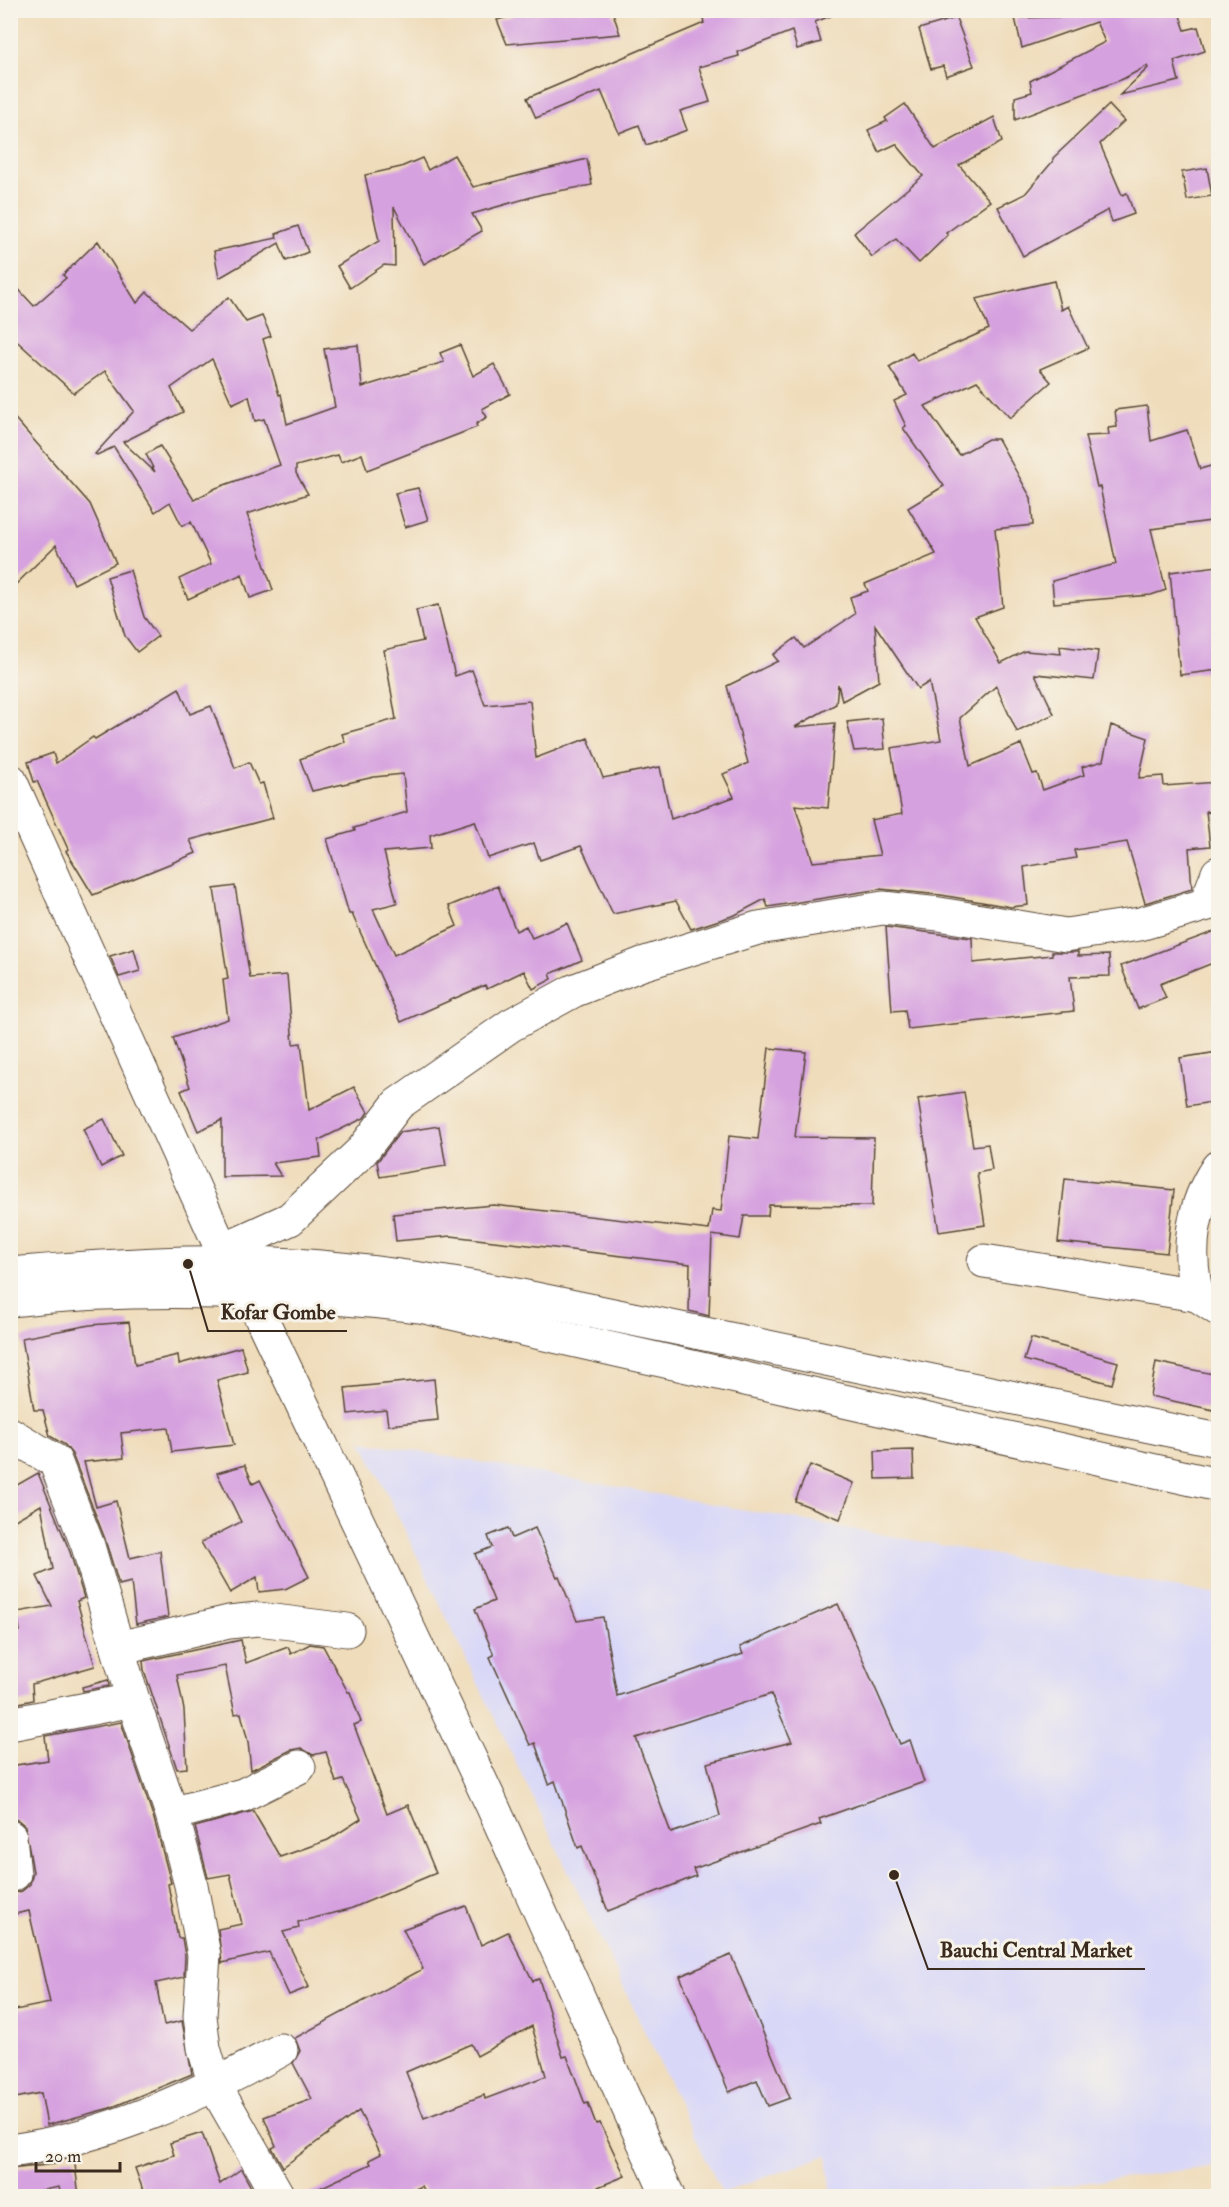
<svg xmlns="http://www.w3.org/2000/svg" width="1229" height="2207" font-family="'IM FELL Double Pica',serif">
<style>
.built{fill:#d8d7f8}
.building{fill:#d6a1df;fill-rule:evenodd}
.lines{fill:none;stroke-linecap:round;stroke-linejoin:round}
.minor-casing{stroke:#564535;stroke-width:35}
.highway-casing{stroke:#564535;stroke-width:35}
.minor{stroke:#fff;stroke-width:33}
.highway{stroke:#fff;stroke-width:33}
.leader{fill:none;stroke:#3b2a1e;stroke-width:2}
.callout-dot{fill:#3b2a1e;stroke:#f7f3e8;stroke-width:2}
.callout-label{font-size:21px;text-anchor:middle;font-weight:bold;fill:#3b2a1e;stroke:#f7f3e8;stroke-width:6;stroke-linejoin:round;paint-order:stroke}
</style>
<rect width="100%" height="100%" fill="#f7f3e8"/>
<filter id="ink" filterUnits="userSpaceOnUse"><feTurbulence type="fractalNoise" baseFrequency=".0167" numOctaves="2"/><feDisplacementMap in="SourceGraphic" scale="12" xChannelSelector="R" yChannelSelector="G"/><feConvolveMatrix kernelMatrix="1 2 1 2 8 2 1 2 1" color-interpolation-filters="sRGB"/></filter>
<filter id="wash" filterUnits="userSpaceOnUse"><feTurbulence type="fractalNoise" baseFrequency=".008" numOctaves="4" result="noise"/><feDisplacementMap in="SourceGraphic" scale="24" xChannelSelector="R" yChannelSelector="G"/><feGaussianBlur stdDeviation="1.35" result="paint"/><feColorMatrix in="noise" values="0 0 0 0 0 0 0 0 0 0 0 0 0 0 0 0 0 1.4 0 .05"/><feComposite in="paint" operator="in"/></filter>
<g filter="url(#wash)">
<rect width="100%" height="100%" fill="#efdcba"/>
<!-- built -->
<polygon class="built" points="362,1441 1218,1595 1218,2166 976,2196 832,2196 827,2155 722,2193"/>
<g id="blocks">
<!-- building -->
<g class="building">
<polygon points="511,10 612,10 620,34 507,44 497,20 512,16"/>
<polygon points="733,10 841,12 815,22 821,42 797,49 792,31 738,52 739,56 699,67 710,102 680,111 687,130 646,145 639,125 619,133 601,91 536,118 527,98 704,23 703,18"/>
<polygon points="1091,10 1178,10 1185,30 1198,27 1205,51 1174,61 1179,81 1120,95 1148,68 1147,66 1123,79 1015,120 1015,97 1032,92 1030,81 1105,42 1096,22 1022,48 1015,18 1093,16"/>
<polygon points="956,18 974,66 946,76 943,66 931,69 919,29"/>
<polygon points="905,104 935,149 994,117 1002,142 959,165 990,201 946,233 948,235 919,263 896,239 872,257 854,233 923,176 896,144 879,152 868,130 887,121 885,118"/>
<polygon points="1109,105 1124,121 1100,144 1122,195 1127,193 1134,214 1112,222 1108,210 1023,256 998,207 1025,194 1053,161 1053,158"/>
<polygon points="454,155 473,187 587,159 592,185 542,194 472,214 482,231 424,264 394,207 395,266 384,265 350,288 337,266 379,241 365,175 401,167 422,158 428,170"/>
<polygon points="1207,168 1212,196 1187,200 1182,172"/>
<polygon points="298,226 308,252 286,261 279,243 219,278 214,251 277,238 276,234"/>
<path d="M98 241 137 303 147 292 189 329 229 297 246 322 262 316 271 336 263 339 279 395 281 394 287 424 335 407 324 349 358 345 362 387 444 362 440 353 460 345 473 376 494 364 510 394 482 409 487 417 476 424 477 427 367 470 362 454 341 462 338 455 296 466V473L308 494 247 514 273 590 250 598 242 574 188 599 179 579 211 564 191 522 182 526 170 502 155 512 114 447 97 455 95 454 134 411 105 371 74 393 10 335V280L34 306 66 278 63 275ZM212 359 232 404 249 396 255 421 264 419 280 465 216 488 194 500 160 446 146 454 155 472 123 442 183 412 171 388Z"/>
<path d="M1054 281 1061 310 1068 306 1088 348 1040 369 1051 382 1010 418 977 381 925 406 959 455 988 439H998L1031 498 1033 525 995 529 1003 607 975 617 1001 663 1025 651 1061 654 1060 646 1098 651 1094 680 1035 674 1054 714 1017 732 996 686 960 718 970 766 1021 744 1033 774 1037 773 1043 790 1084 775 1082 767 1103 761 1111 725 1148 738 1139 778 1163 776 1164 786 1218 782V816L1206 811 1210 846 1189 848 1192 889 1145 903 1127 842 1074 850 1076 858 1024 867 1028 905 1011 907 941 895 880 889 768 907 765 899 735 915 691 929 676 901 613 914 581 846 540 860 534 843 488 858 475 821 430 835 431 848 384 852 397 903 373 909 394 955 457 926 449 906 498 886 516 931 526 926 532 938 567 923 582 960 550 974 552 979 533 989 524 971 487 989 485 985 401 1022 352 914H349L327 839 355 831 354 828 407 812 403 774 374 777 312 791 300 759 345 742 342 734 396 719 384 650 423 641 416 610 438 605 455 676 472 670 485 705 530 701 536 758 588 738 603 778 660 767 671 819 734 797 723 774 748 763 727 686 778 661 773 655 796 638 804 648 855 614 850 597 868 591 865 584 936 554 908 508 944 486 903 428 906 426 894 401 907 395 889 367 912 353 917 361 989 329 976 299ZM875 625 918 689 929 682 941 740 891 748 902 814 871 820 880 855 813 862 795 805 828 808 835 723 795 727 836 704 838 684 842 701 879 681Z"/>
<polygon points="1147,406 1151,441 1187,430 1200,469 1218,464 1218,520 1151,529 1166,590 1151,595 1054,603 1052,581 1116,564 1100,487 1097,487 1085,436 1109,435 1108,428 1117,427 1115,410"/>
<polygon points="10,413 90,504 116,563 74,584 56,545 10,590"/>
<polygon points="418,488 428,520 405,527 395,493"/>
<polygon points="1218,566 1218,670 1180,675 1170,572"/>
<polygon points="130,570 144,617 158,636 137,652 125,636 107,577"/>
<polygon points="179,688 190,714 211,706 235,768 249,762 259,784 263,783 273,818 190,840 196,853 93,895 66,851 68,849 37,781 34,782 28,762 53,753 56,763 93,737 95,739"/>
<polygon points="882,718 885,749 854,751 847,722"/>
<polygon points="235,886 250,978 287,975 293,1044 301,1043 309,1110 354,1087 368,1112 364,1118 319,1140 321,1157 273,1163 281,1176 222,1177 222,1120 198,1131 181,1091 190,1087 173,1038 228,1019 223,980 228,979 214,889"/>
<polygon points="886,927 972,938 973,963 1052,955 1052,952 1078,952 1078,956 1109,955 1110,976 1070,977 1074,1011 908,1029 905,1010 892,1011"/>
<polygon points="1218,930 1218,961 1160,984 1166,998 1138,1009 1121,966"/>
<polygon points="134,949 140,971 119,977 110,956"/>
<polygon points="769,1048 806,1052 795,1137 874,1138 872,1206 769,1205 768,1216 744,1216 740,1239 712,1235 709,1316 689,1311 690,1264 451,1236 396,1241 393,1214 494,1205 709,1230 712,1210 721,1211 729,1136 758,1139"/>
<polygon points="1218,1052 1218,1101 1187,1106 1180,1058"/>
<polygon points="964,1092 973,1146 988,1144 992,1170 977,1173 985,1225 939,1232 918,1099"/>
<polygon points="104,1119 122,1156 101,1167 83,1129"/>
<polygon points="439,1126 446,1166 380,1177 377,1162 400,1132"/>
<polygon points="1065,1179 1174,1190 1167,1253 1058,1242"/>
<polygon points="129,1322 135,1365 178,1355 179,1364 241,1347 248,1372 217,1380 234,1445 172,1452 168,1428 121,1433 124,1458 84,1462 96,1507 116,1501 130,1558 160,1551 168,1617 136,1624 131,1582 119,1585 105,1539 72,1454 65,1445 50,1436 43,1410 34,1410 22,1338 90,1325"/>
<polygon points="1031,1338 1118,1362 1112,1384 1024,1360"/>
<polygon points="1156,1362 1218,1375 1218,1411 1150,1396"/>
<polygon points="434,1379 438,1420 388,1425 386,1410 348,1414 345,1388"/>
<polygon points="913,1450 914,1478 876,1479 875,1451"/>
<polygon points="245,1465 253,1484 260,1480 309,1577 285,1589 259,1592 257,1577 230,1593 201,1542 241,1522 217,1473"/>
<polygon points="810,1465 854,1483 840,1519 795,1501"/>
<polygon points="38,1473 70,1552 84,1598 77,1601 95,1666 32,1684 33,1700 10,1705 10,1632 20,1631 17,1612 52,1606 37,1576 53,1569 41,1505 10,1523 10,1489"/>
<path d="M508 1528 512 1538 535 1528 557 1577 559 1576 577 1621 603 1617 617 1696 743 1654 740 1647 838 1604 900 1744 910 1740 924 1782 819 1819 821 1824 693 1869 696 1876 608 1911 582 1846 578 1848 555 1781 549 1784 535 1743 530 1745 490 1657 494 1655 475 1609 494 1601 475 1554 492 1547 488 1536ZM771 1694 792 1742 707 1763 720 1816 671 1833 636 1738Z"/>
<polygon points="241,1640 246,1663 288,1647 291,1654 310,1644 323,1646 348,1692 350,1692 361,1722 354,1725 387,1814 408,1805 436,1873 350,1909 298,1922 299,1928 283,1932 309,1987 289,1995 269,1952 222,1963 218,1929 242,1924 230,1874 208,1878 195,1827 253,1811 280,1857 328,1840 361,1819 343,1780 336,1782 326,1752 313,1755 301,1748 291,1750 251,1770 248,1742 241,1713 235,1714 225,1666 177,1675 184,1710 187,1768 177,1769 144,1670 143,1661"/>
<polygon points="108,1680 109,1686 83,1691 82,1687"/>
<polygon points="121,1722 154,1819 171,1883 168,1884 178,1938 182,1938 185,1956 184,1977 156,1983 164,2025 182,2021 192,2074 110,2108 47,2125 41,2093 10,2099 10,2011 50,2003 29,1911 15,1914 11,1894 22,1891 30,1884 33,1872 25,1826 18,1820 10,1819 10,1766 48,1760 45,1736"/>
<path d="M466 1906 481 1945 508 1932 533 1981 539 1979 563 2057 567 2056 585 2104 588 2103 596 2124 600 2123 625 2176 598 2187 600 2196H427L422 2186 400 2196H303L371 2164 369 2160 381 2154 359 2111 283 2167 272 2148 276 2146 264 2117 312 2099 293 2063 300 2051 295 2038 423 1969 403 1929ZM532 2026 546 2076 485 2099 484 2095 424 2118 406 2072 471 2044 477 2056Z"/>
<polygon points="731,1955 790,2098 768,2106 757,2080 729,2092 680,1976"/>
<polygon points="202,2133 220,2184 241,2169 252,2189 242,2196 145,2196 135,2168 174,2155 170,2143"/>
<polygon points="74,2157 79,2196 61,2196 59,2187 38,2191 39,2196 10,2196 10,2169 55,2164 54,2162"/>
</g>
</g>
</g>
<g filter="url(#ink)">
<use href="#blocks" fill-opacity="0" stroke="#564535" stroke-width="1.5"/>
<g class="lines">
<!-- minor casing -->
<g class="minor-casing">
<g id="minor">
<polyline points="10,780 222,1250 224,1265"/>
<polyline points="1206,904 1218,873"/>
<path d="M1218 1167C1192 1205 1186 1251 1197 1295L1218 1309"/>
<polyline points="222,1250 290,1219 362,1151 398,1104 511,1025 573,991 642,964 758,928 883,908 939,914 1066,935 1140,924 1218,901"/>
<polyline points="984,1261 1197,1295"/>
<polyline points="249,1292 492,1805 668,2196"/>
<polyline points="10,1434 55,1461 88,1546 133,1700 172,1814 191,1885 204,1955 200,2016 204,2048 215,2086 278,2196"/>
<polyline points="118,1648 229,1622 258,1619 347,1630"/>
<polyline points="10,1724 133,1700"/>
<polyline points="172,1814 243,1795 299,1767"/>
<polyline points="10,1837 14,1874 10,1876"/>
<path d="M10 2151C106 2138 197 2096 281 2050"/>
</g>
</g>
<!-- highway casing -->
<g class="highway-casing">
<g id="highway">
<path d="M10 1274C104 1266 200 1259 294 1265 370 1270 446 1282 521 1296L1218 1440"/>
<path d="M10 1300C147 1285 284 1291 420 1306L1218 1485"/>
</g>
</g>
<!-- minor -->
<use href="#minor" class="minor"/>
<!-- highway -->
<use href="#highway" class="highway"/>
</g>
</g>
<!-- callouts -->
<path class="leader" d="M188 1264L208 1331H347M894 1875L928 1969H1145"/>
<g class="callout-dot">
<circle cx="188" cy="1264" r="6"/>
<circle cx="894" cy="1875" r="6"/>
</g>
<g class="callout-label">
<text x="278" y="1319">Kofar Gombe</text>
<text x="1036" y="1957">Bauchi Central Market</text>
</g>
<!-- margin -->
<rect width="1229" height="2207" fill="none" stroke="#f7f3e8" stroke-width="36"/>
<!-- scale -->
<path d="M36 2162v9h84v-9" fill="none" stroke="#3b2a1e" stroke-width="3"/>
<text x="45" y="2162" font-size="18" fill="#3b2a1e" stroke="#f7f3e8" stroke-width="4.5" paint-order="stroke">20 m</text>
</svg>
